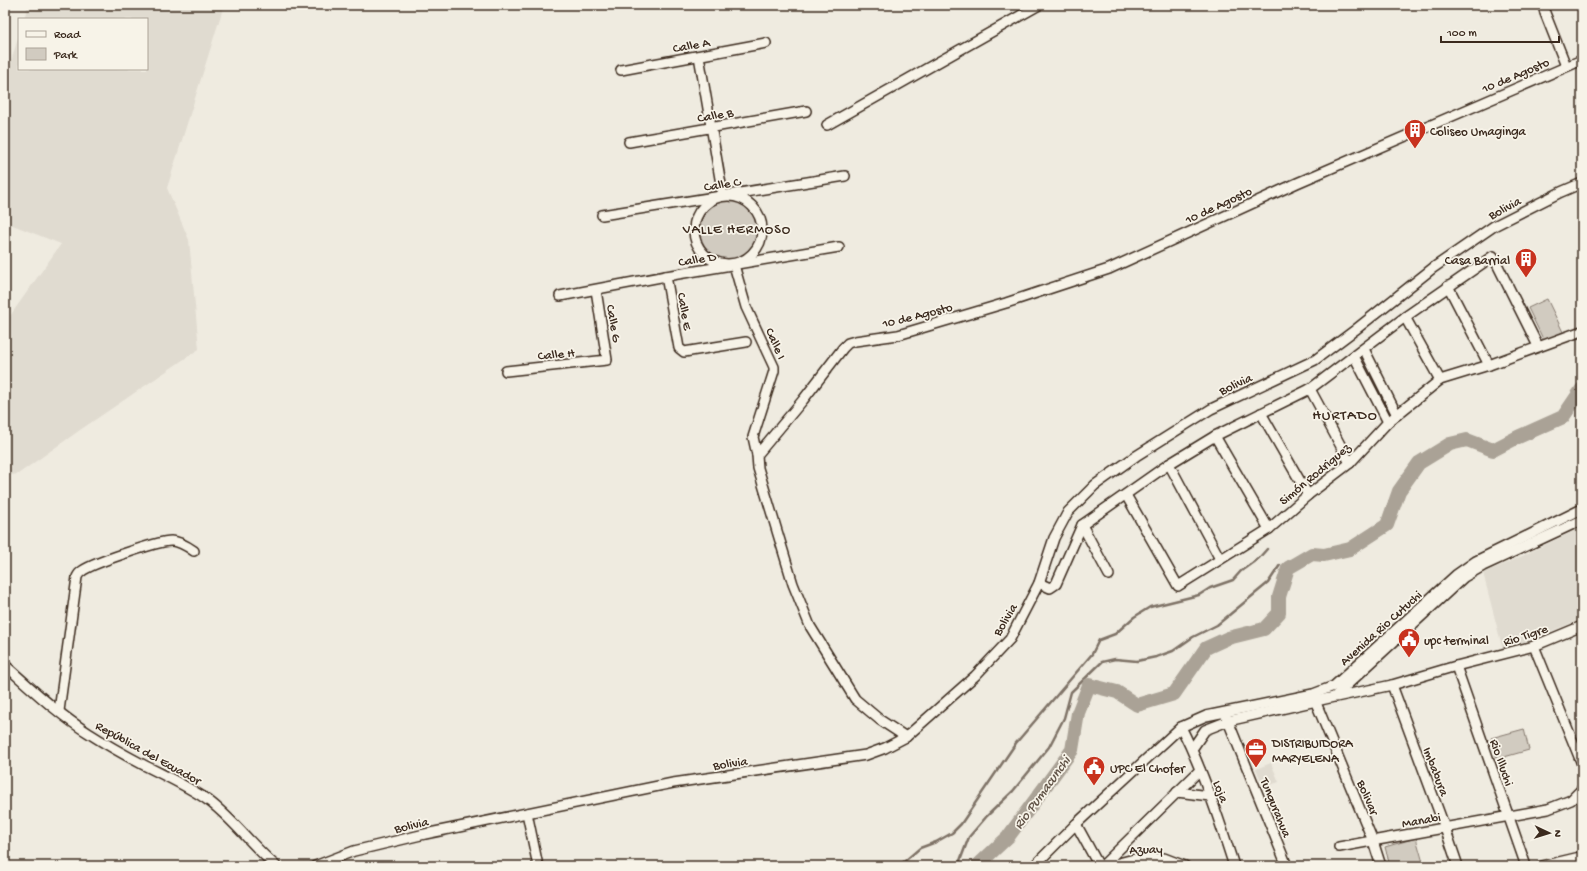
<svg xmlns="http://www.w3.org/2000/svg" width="1587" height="871" font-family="'Gochi Hand',sans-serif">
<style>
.built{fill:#e0dbd0}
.green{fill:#d1cbc0;stroke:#867a6f}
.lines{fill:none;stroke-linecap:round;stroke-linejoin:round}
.stream{stroke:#7e7266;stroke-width:2.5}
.river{stroke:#aaa296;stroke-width:14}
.minor-casing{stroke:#3b2a1e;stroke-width:12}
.minor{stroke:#f7f3e8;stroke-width:9}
.labels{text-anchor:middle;stroke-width:3.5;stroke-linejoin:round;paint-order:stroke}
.street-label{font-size:13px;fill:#3b2a1e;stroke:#f7f3e8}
.poi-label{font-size:13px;fill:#3b2a1e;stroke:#f7f3e8;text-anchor:start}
.neighbourhood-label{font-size:14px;letter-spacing:1px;fill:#3b2a1e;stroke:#f7f3e8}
.water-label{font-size:14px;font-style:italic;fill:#625448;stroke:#f7f3e8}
.quarter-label{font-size:15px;letter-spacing:1px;fill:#3b2a1e;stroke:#f7f3e8}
</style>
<rect width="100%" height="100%" fill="#efebe0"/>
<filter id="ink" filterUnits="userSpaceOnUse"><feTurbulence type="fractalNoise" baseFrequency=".025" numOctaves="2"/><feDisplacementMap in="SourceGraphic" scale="8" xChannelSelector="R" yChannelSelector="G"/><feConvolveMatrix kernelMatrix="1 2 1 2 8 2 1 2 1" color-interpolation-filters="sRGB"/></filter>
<g filter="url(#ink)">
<!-- built -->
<g class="built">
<polygon points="28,5 224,5 167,188 189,240 199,349 80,430 18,474 5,476 5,323 61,244 5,222 5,81 19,35 19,69 147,69 147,19 24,19"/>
<polygon points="1582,527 1582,619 1503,650 1483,573 1516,559"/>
<polygon points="1271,763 1279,782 1264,787 1256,769"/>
</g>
<!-- green -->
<g class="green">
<circle cx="729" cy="230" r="29"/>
<polygon points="1547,299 1563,332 1544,341 1528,308"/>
<polygon points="1524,729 1529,750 1497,759 1491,738"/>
<polygon points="1416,838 1424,866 1390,866 1385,847"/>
</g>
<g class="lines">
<!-- stream -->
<g class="stream">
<polyline points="899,866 920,848 936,842 952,833 961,824 1016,743 1092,654 1099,640 1115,634 1134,617 1150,607 1199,595 1210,588 1233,580 1241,571 1259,558 1267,549"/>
<polyline points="958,866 969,837 987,816 1013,791 1049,747 1064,718 1071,692 1102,662 1115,659 1137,661 1156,657 1173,651 1193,637 1217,625 1268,583 1280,565"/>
</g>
<!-- river -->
<polyline class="river" points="977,866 1008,837 1072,750 1078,713 1089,685 1117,692 1137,705 1174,694 1206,648 1228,638 1264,629 1279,613 1279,597 1288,568 1312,554 1324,555 1350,549 1387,525 1399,491 1419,463 1450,444 1467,440 1493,450 1518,437 1563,417 1582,389"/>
<!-- minor casing -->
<g class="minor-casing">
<g id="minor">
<polyline points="1543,5 1545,13 1566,66"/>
<polyline points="699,56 723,196"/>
<polyline points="621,70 766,43"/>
<polyline points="827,125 1039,5"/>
<polyline points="629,142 806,111"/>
<circle cx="728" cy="230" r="34"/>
<polyline points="602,215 845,176"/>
<polyline points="734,265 746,307 774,367 774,371 753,437 757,455"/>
<polyline points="666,276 679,348 684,352 746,342"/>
<polyline points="1448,286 1489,365"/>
<polyline points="560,296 666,276 839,247"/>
<polyline points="1405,317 1440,380"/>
<polyline points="1364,349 1397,415"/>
<polyline points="1354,356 1388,422"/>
<polyline points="506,371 607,360 596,290"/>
<polyline points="1310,389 1350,463"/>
<polyline points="1261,413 1308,495"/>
<polyline points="1215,436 1269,529"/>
<polyline points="1169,464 1220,559"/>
<polyline points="1126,495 1178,586 1269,529 1308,495 1350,463 1388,422 1440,380 1489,365 1582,331"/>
<polyline points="1082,525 1109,575"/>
<polyline points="1039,583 1050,588 1056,584 1082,525 1169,464 1215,436 1310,389 1405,317 1493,256 1538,346"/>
<polyline points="1534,646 1582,764"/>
<path d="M5 665C32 689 59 715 90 734 107 745 125 755 142 764 165 776 188 786 209 801 234 820 252 846 276 866"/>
<polyline points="1456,666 1526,866"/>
<polyline points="1392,685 1445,828 1458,866"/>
<polyline points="1336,697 1392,685 1456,666 1534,646 1582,626"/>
<polyline points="1314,698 1373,841 1381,866"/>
<path d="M59 711 77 577C78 575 79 573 81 572 89 564 159 541 171 541 179 541 187 546 194 551"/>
<polyline points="1226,716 1287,866"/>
<path d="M1181 727C1203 771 1219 819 1234 866"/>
<polyline points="906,737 880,720 855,699 810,626 793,584 758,468 757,455 803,400 843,348 848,343 855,341 898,335 1006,303 1109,269 1297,183 1582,60"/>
<polyline points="1192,749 1205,730 1228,721 1334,697 1464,577 1483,566 1582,520"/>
<polyline points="1177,792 1210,796"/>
<polyline points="527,813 538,866"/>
<polyline points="1076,824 1099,866"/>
<polyline points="1339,847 1548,809 1571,800 1582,789"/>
<polyline points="315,866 354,851 425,834 673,783 866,755 885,748 906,737 975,676 1010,639 1039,583 1054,538 1068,512 1095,485 1136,456 1211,409 1315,360 1355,330 1433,268 1494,226 1561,192 1582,183"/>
<polyline points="1034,866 1076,824 1181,727 1206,716 1313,694 1334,686 1456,575 1476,561 1582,509"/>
<polyline points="1102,866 1200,770"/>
<polyline points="1107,866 1134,859 1164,858 1185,866"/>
<polyline points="1542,866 1580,857"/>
</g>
</g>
<!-- minor -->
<use href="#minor" class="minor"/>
</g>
</g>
<!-- icons -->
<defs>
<g id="building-pin" transform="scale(1.15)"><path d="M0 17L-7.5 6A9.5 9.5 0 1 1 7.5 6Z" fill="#c8321e" stroke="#f7f3e8"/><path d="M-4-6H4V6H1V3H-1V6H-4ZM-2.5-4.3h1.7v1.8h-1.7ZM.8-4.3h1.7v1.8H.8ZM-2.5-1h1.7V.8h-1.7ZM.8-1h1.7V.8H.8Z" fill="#fff"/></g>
<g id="civic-pin" transform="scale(1.15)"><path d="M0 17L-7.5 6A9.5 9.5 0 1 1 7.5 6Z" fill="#c8321e" stroke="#f7f3e8"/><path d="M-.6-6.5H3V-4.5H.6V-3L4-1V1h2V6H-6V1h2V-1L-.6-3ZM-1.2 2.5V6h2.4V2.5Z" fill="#fff"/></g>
<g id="office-pin" transform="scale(1.15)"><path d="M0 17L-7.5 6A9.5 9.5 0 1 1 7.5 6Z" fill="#c8321e" stroke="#f7f3e8"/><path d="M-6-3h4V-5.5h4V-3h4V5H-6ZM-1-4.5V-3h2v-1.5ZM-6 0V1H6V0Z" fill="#fff"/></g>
</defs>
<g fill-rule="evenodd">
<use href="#building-pin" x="1415" y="130"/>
<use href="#building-pin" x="1526" y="259"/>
<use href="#civic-pin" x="1409" y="639"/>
<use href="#office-pin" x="1256" y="749"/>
<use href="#civic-pin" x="1094" y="767"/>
</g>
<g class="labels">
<!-- street labels -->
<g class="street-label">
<text transform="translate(691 44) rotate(-10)" y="5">Calle A</text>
<text transform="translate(1515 74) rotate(-23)" y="5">10 de Agosto</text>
<text transform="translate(715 114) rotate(-10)" y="5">Calle B</text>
<text transform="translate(722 183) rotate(-9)" y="5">Calle C</text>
<text transform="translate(1218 204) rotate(-25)" y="5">10 de Agosto</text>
<text transform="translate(1504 207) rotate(-28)" y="5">Bolivia</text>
<text transform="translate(697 258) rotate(-9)" y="5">Calle D</text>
<text transform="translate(686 311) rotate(80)" y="5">Calle E</text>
<text transform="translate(917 314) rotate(-14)" y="5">10 de Agosto</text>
<text transform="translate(615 323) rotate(80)" y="5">Calle G</text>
<text transform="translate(777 343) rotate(66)" y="5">Calle I</text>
<text transform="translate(556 353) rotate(-5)" y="5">Calle H</text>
<text transform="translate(1235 383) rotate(-25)" y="5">Bolivia</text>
<text transform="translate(1314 473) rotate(-40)" y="5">Simón Rodriguez</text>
<text transform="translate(1004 619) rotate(-59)" y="5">Bolivia</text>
<text transform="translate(1380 627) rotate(-42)" y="5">Avenida Rio Cutuchi</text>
<text transform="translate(1525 634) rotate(-18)" y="5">Rio Tigre</text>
<text transform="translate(149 752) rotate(29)" y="5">República del Ecuador</text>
<text transform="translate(730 762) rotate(-8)" y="5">Bolivia</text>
<text transform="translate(1503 762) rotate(71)" y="5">Rio Illuchi</text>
<text transform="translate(1437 771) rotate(69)" y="5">Imbabura</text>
<text transform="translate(1222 791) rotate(69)" y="5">Loja</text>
<text transform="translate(1369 797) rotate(67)" y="5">Bolivar</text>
<text transform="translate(1277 807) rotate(68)" y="5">Tungurahua</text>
<text transform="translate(1421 819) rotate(-10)" y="5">Manabi</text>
<text transform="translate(411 824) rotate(-13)" y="5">Bolivia</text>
<text transform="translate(1146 848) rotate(-2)" y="5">Azuay</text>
</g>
<!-- poi labels -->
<g class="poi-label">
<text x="1430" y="135">Coliseo Umaginga</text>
<text x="1510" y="264" text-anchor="end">Casa Barrial</text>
<text x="1424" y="644">upc terminal</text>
<text x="1272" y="747">DISTRIBUIDORA<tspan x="1272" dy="15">MARYELENA</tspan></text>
<text x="1110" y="772">UPC El Chofer</text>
</g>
<!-- neighbourhood labels -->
<g class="neighbourhood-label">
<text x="737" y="233">VALLE HERMOSO</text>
</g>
<!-- water labels -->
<g class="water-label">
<text transform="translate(1041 792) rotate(-54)" y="5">Rio Pumacunchi</text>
</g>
<!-- quarter labels -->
<g class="quarter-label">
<text x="1345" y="419">HURTADO</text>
</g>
</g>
<!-- margin -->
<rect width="1587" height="871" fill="none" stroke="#f7f3e8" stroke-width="20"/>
<rect x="10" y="10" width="1567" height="851" fill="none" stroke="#3b2a1e" stroke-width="1.5" filter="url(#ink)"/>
<!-- legend -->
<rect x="18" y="18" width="130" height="52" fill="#f7f3e8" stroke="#aca397"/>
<rect x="26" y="31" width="20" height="6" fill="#f7f3e8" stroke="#aca397"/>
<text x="54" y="38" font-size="12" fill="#3b2a1e">Road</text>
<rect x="26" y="48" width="20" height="12" fill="#d1cbc0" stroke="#aca397"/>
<text x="54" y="58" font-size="12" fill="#3b2a1e">Park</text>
<!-- north arrow -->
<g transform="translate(1549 833) rotate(94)" stroke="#f7f3e8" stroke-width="3" paint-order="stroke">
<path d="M0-3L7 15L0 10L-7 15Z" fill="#3b2a1e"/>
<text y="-6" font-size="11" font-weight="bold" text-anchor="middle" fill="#3b2a1e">N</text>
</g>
<!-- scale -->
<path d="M1441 36v6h118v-6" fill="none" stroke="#3b2a1e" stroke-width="2"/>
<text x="1447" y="36" font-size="12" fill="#3b2a1e" stroke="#f7f3e8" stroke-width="3" paint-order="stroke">100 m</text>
</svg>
